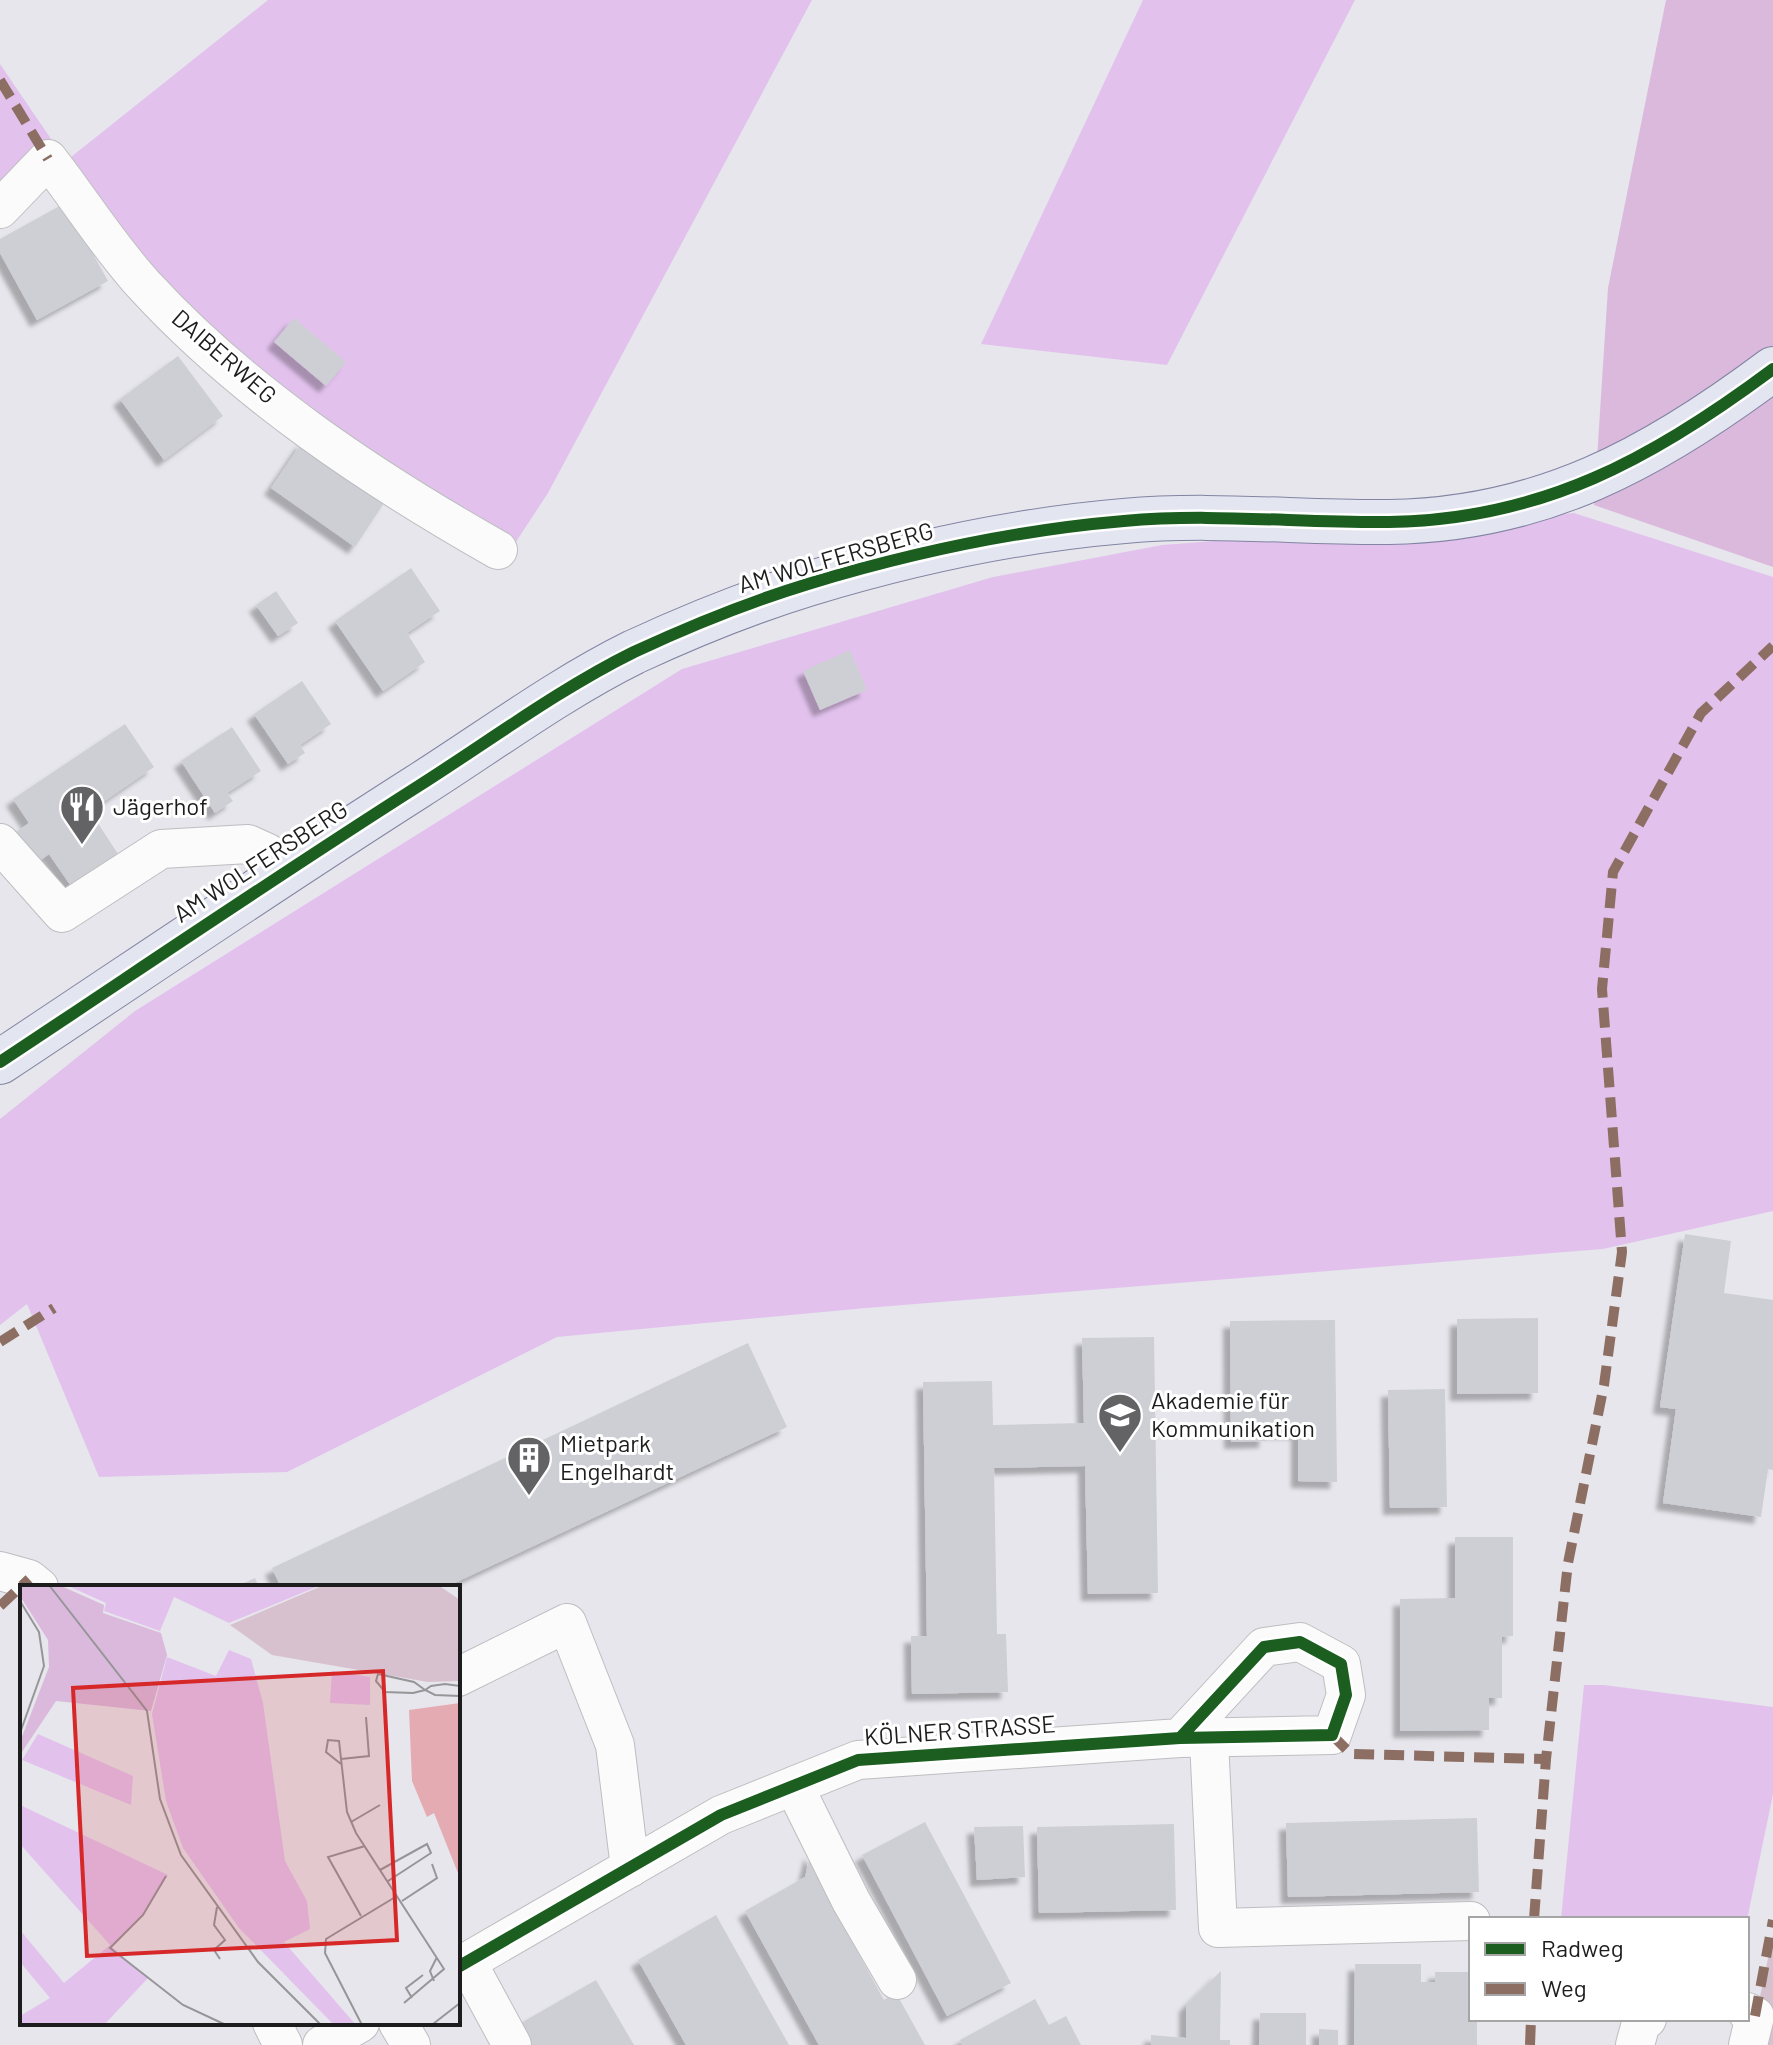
<svg xmlns="http://www.w3.org/2000/svg" width="1773" height="2045" font-family="Barlow,sans-serif">
<style>
.grass{fill:#e2c2ed}
.forest{fill:#dab9dd}
.cemetery{fill:#d7c1cf}
.building{fill:#cecfd5;filter:url(#shadow)}
.lines{fill:none;stroke-linecap:round;stroke-linejoin:round}
.minor-casing{stroke:#bebec1;stroke-width:40}
.major-casing{stroke:#8284a2;stroke-width:46}
.minor{stroke:#fbfbfc;stroke-width:38}
.major{stroke:#e3e5f1;stroke-width:44}
.quiet{stroke:#8d6e63;stroke-width:10;stroke-dasharray:20 10;stroke-linecap:butt}
.cycleway-casing{stroke:#fff;stroke-width:17}
.cycleway{stroke:#1b5e20;stroke-width:12}
.labels{text-anchor:middle;stroke-width:6;stroke-linejoin:round;paint-order:stroke}
.street-label{font-size:24px;fill:#1d1d1d;stroke:#fff}
.poi-label{font-size:24px;fill:#1d1d1d;stroke:#fff;text-anchor:start}
.inset-road{fill:none;stroke:#969699;stroke-width:2}
.view{fill:#d62828;fill-opacity:0.15;stroke:#d62828;stroke-width:4}
.inset-edge{fill:none;stroke:#1d1d1d;stroke-width:4}
</style>
<defs>
<filter id="shadow"><feDropShadow dx="-7" dy="7" stdDeviation="2" flood-color="#0004"/></filter>
</defs>
<rect width="100%" height="100%" fill="#e6e6ec"/>
<!-- grass -->
<g class="grass">
<polygon points="268,0 812,0 548,493 504,560 247,387 49,167 0,219 0,64 66,161"/>
<polygon points="1143,0 1355,0 1167,365 981,344"/>
<polygon points="1574,513 1773,577 1773,1211 1603,1249 866,1308 557,1337 287,1472 99,1477 27,1304 0,1325 0,1119 135,1011 682,669 993,577 1162,545"/>
<polygon points="1584,1685 1604,1685 1773,1707 1773,1794 1747,1920 1561,1919"/>
</g>
<!-- forest -->
<polygon class="forest" points="1666,0 1773,0 1773,567 1594,505 1608,288"/>
<!-- cemetery -->
<polygon class="cemetery" points="1773,1934 1773,2045 1750,2045"/>
<!-- building -->
<g class="building">
<polygon points="65,203 108,281 37,320 0,253 0,239"/>
<polygon points="294,318 346,362 326,386 274,342"/>
<polygon points="178,356 223,416 164,460 120,399"/>
<polygon points="303,441 386,500 355,547 271,488"/>
<polygon points="411,568 440,611 407,633 425,662 383,691 335,621"/>
<polygon points="276,591 298,623 278,636 256,605"/>
<polygon points="850,650 867,690 820,710 803,671"/>
<polygon points="302,681 331,724 300,745 305,753 288,764 254,714"/>
<polygon points="125,724 154,767 90,811 118,854 71,886 49,854 34,865 13,834 29,823 13,799"/>
<polygon points="232,727 261,771 227,793 233,801 215,813 181,761"/>
<polygon points="1685,1234 1731,1241 1724,1293 1773,1300 1773,1470 1768,1469 1761,1517 1663,1503 1676,1409 1660,1407"/>
<polygon points="1538,1318 1538,1393 1457,1394 1457,1319"/>
<polygon points="1335,1320 1337,1482 1298,1481 1298,1432 1266,1432 1266,1441 1231,1442 1230,1321"/>
<polygon points="1154,1337 1158,1593 1088,1594 1085,1466 994,1468 997,1634 1006,1634 1008,1692 912,1694 911,1636 927,1636 923,1382 992,1381 993,1425 1084,1423 1082,1338"/>
<polygon points="748,1343 787,1427 446,1587 281,1587 272,1568"/>
<polygon points="1445,1389 1447,1507 1390,1508 1388,1390"/>
<polygon points="1455,1537 1513,1537 1513,1636 1502,1637 1502,1698 1489,1698 1489,1730 1400,1731 1400,1599 1455,1598"/>
<polygon points="255,1578 259,1587 235,1587"/>
<polygon points="1477,1818 1479,1892 1288,1897 1286,1823"/>
<polygon points="925,1822 1011,1983 947,2016 862,1855"/>
<polygon points="1174,1824 1176,1910 1039,1913 1037,1827"/>
<polygon points="1023,1826 1025,1877 977,1880 974,1827"/>
<polygon points="811,1852 835,1894 828,1898 884,2000 896,1993 925,2045 819,2045 745,1911 805,1877"/>
<polygon points="716,1915 789,2045 686,2045 638,1960"/>
<polygon points="1355,1964 1421,1964 1421,1982 1435,1982 1435,1972 1471,1972 1471,2019 1477,2019 1477,2045 1354,2045"/>
<polygon points="1221,1971 1220,2040 1230,2040 1230,2045 1151,2045 1151,2035 1186,2038 1186,2005"/>
<polygon points="596,1980 634,2045 525,2045 514,2027"/>
<polygon points="1035,1999 1049,2025 1066,2016 1081,2045 962,2045 960,2040"/>
<polygon points="1260,2013 1306,2013 1306,2045 1259,2045"/>
<polygon points="1319,2029 1338,2030 1338,2045 1319,2045"/>
</g>
<g class="lines">
<!-- minor casing -->
<g class="minor-casing">
<g id="minor">
<path d="M0 209 48 159C80 200 109 247 144 285 243 393 371 478 498 550"/>
<polyline points="0,843 62,913 161,849 248,844 268,853 281,874"/>
<polyline points="0,1571 29,1579 39,1587"/>
<polyline points="458,1677 567,1623 615,1745 630,1868"/>
<polyline points="1209,1740 1218,1928 1471,1921"/>
<polyline points="794,1786 851,1901 897,1980"/>
<polyline points="467,1962 512,2045"/>
<polyline points="458,1967 721,1815 858,1760 1180,1738 1332,1735 1346,1695 1341,1664 1300,1642 1264,1647 1180,1738"/>
<polyline points="1747,2012 1755,2016 1748,2045"/>
<polyline points="272,2023 283,2045"/>
<polyline points="398,2023 411,2045"/>
<polyline points="322,2045 360,2023"/>
<polyline points="1635,2045 1641,2023 1647,2019"/>
</g>
</g>
<!-- major casing -->
<g class="major-casing">
<path id="major" d="M0 1062C139 970 277 876 417 787 488 742 559 689 634 652 690 626 749 602 808 584 910 553 1017 530 1124 521 1212 513 1301 523 1389 522 1542 520 1654 458 1773 369"/>
</g>
<!-- minor -->
<use href="#minor" class="minor"/>
<!-- major -->
<use href="#major" class="major"/>
<!-- quiet -->
<g class="quiet">
<polyline points="0,80 48,159"/>
<polyline points="0,1342 54,1308"/>
<polyline points="0,1606 29,1579"/>
<polyline points="1332,1735 1351,1754 1546,1759 1568,1563 1604,1385 1622,1252 1602,989 1613,872 1701,713 1773,646"/>
<polyline points="1534,1919 1546,1759"/>
<polyline points="1755,2016 1773,1920"/>
<polyline points="1530,2045 1531,2019"/>
</g>
<!-- cycleway casing -->
<g class="cycleway-casing">
<g id="cycleway">
<path d="M0 1062C139 970 277 876 417 787 488 742 559 689 634 652 690 626 749 602 808 584 910 553 1017 530 1124 521 1212 513 1301 523 1389 522 1542 520 1654 458 1773 369"/>
<polyline points="458,1967 721,1815 858,1760 1180,1738 1332,1735 1346,1695 1341,1664 1300,1642 1264,1647 1180,1738"/>
</g>
</g>
<!-- cycleway -->
<use href="#cycleway" class="cycleway"/>
</g>
<!-- icons -->
<defs>
<g id="restaurant-pin" transform="scale(2.3)"><path d="M0 17L-7.5 6A9.5 9.5 0 1 1 7.5 6Z" fill="#636365" stroke="#fff"/><path d="M-5-6h1v4h1v-4h1v4h1v-4h1v5L-1.5 .5V6h-2V.5L-5-1ZM5-6V6H3V1.5H1.5Q1.5-4 5-6Z" fill="#fff"/></g>
<g id="university-pin" transform="scale(2.3)"><path d="M0 17L-7.5 6A9.5 9.5 0 1 1 7.5 6Z" fill="#636365" stroke="#fff"/><path d="M0-5L7-2L0 1L-7-2ZM-4 1L0 2.5L4 1V4Q0 6-4 4Z" fill="#fff"/></g>
<g id="building-pin" transform="scale(2.3)"><path d="M0 17L-7.5 6A9.5 9.5 0 1 1 7.5 6Z" fill="#636365" stroke="#fff"/><path d="M-4-6H4V6H1V3H-1V6H-4ZM-2.5-4.3h1.7v1.8h-1.7ZM.8-4.3h1.7v1.8H.8ZM-2.5-1h1.7V.8h-1.7ZM.8-1h1.7V.8H.8Z" fill="#fff"/></g>
</defs>
<g fill-rule="evenodd">
<use href="#restaurant-pin" x="82" y="807"/>
<use href="#university-pin" x="1120" y="1415"/>
<use href="#building-pin" x="529" y="1458"/>
</g>
<g class="labels">
<!-- street labels -->
<g class="street-label">
<text transform="translate(224 357) rotate(41)" y="8">DAIBERWEG</text>
<text transform="translate(836 558) rotate(-16)" y="8">AM WOLFERSBERG</text>
<text transform="translate(261 862) rotate(-33)" y="8">AM WOLFERSBERG</text>
<text transform="translate(960 1731) rotate(-4)" y="8">KÖLNER STRASSE</text>
</g>
<!-- poi labels -->
<g class="poi-label">
<text x="113" y="815">Jägerhof</text>
<text x="1151" y="1409">Akademie für<tspan x="1151" dy="28">Kommunikation</tspan></text>
<text x="560" y="1452">Mietpark<tspan x="560" dy="28">Engelhardt</tspan></text>
</g>
</g>
<!-- overview -->
<g transform="translate(20 1585)">
<rect width="440" height="440" fill="#e6e6ec"/>
<path d="M46 0H301L209 38 154 12 140 46 84 26 86 18ZM209 65 231 74 243 118 265 276 287 316 290 344 264 357 336 440H314L219 343 163 263 146 216 132 129 147 72 196 91ZM312 86 350 92V120L310 118ZM18 149 113 191 111 220 2 175ZM0 220 148 290 123 331 92 362 128 393 84 440H0V431L30 413 0 377V345L44 398 90 360 0 259Z" fill="#e2c2ed"/>
<path d="M0 0H39L84 20 83 28 141 48 147 70 131 126 36 116 0 170V157L29 82 28 55 0 11Z" fill="#dab9dd"/>
<path d="M304 0H418L440 15V96L408 97 252 70 210 40Z" fill="#d7c1cf"/>
<path d="M440 118V293L414 228 407 232 392 196 389 125Z" fill="#e5abb3"/>
<path class="inset-road" d="M29 0 127 126 140 214 161 270 238 377 301 440M0 16 19 47 24 81 0 148M440 101 425 99 411 101 405 105 393 108 365 107 356 96 358 89 394 97 405 105 415 110 440 111M321 174 349 171 346 132M321 179 306 167 308 155 319 156 327 227 336 248 424 384 384 418M331 237 360 220M360 285 407 259 411 268 368 296M146 291 123 330 90 363 163 420 206 440M382 316 417 293 412 279M197 322 194 340 205 355 194 365 200 374M341 331 308 272 345 261M414 396 410 386 417 372M392 413 386 403 403 390M413 439 440 418M342 440 305 368 306 354 377 311"/>
<path class="view" d="M363 86 377 355 67 371 53 103Z"/>
<rect width="440" height="440" class="inset-edge"/>
</g>
<!-- legend -->
<rect x="1469" y="1917" width="280" height="104" fill="#ffffff" stroke="#a5a5a5" stroke-width="2"/>
<rect x="1485" y="1943" width="40" height="12" fill="#1b5e20" stroke="#a5a5a5" stroke-width="2"/>
<text x="1541" y="1957" font-size="24" fill="#1d1d1d">Radweg</text>
<rect x="1485" y="1983" width="40" height="12" fill="#8d6e63" stroke="#a5a5a5" stroke-width="2"/>
<text x="1541" y="1997" font-size="24" fill="#1d1d1d">Weg</text>
</svg>
